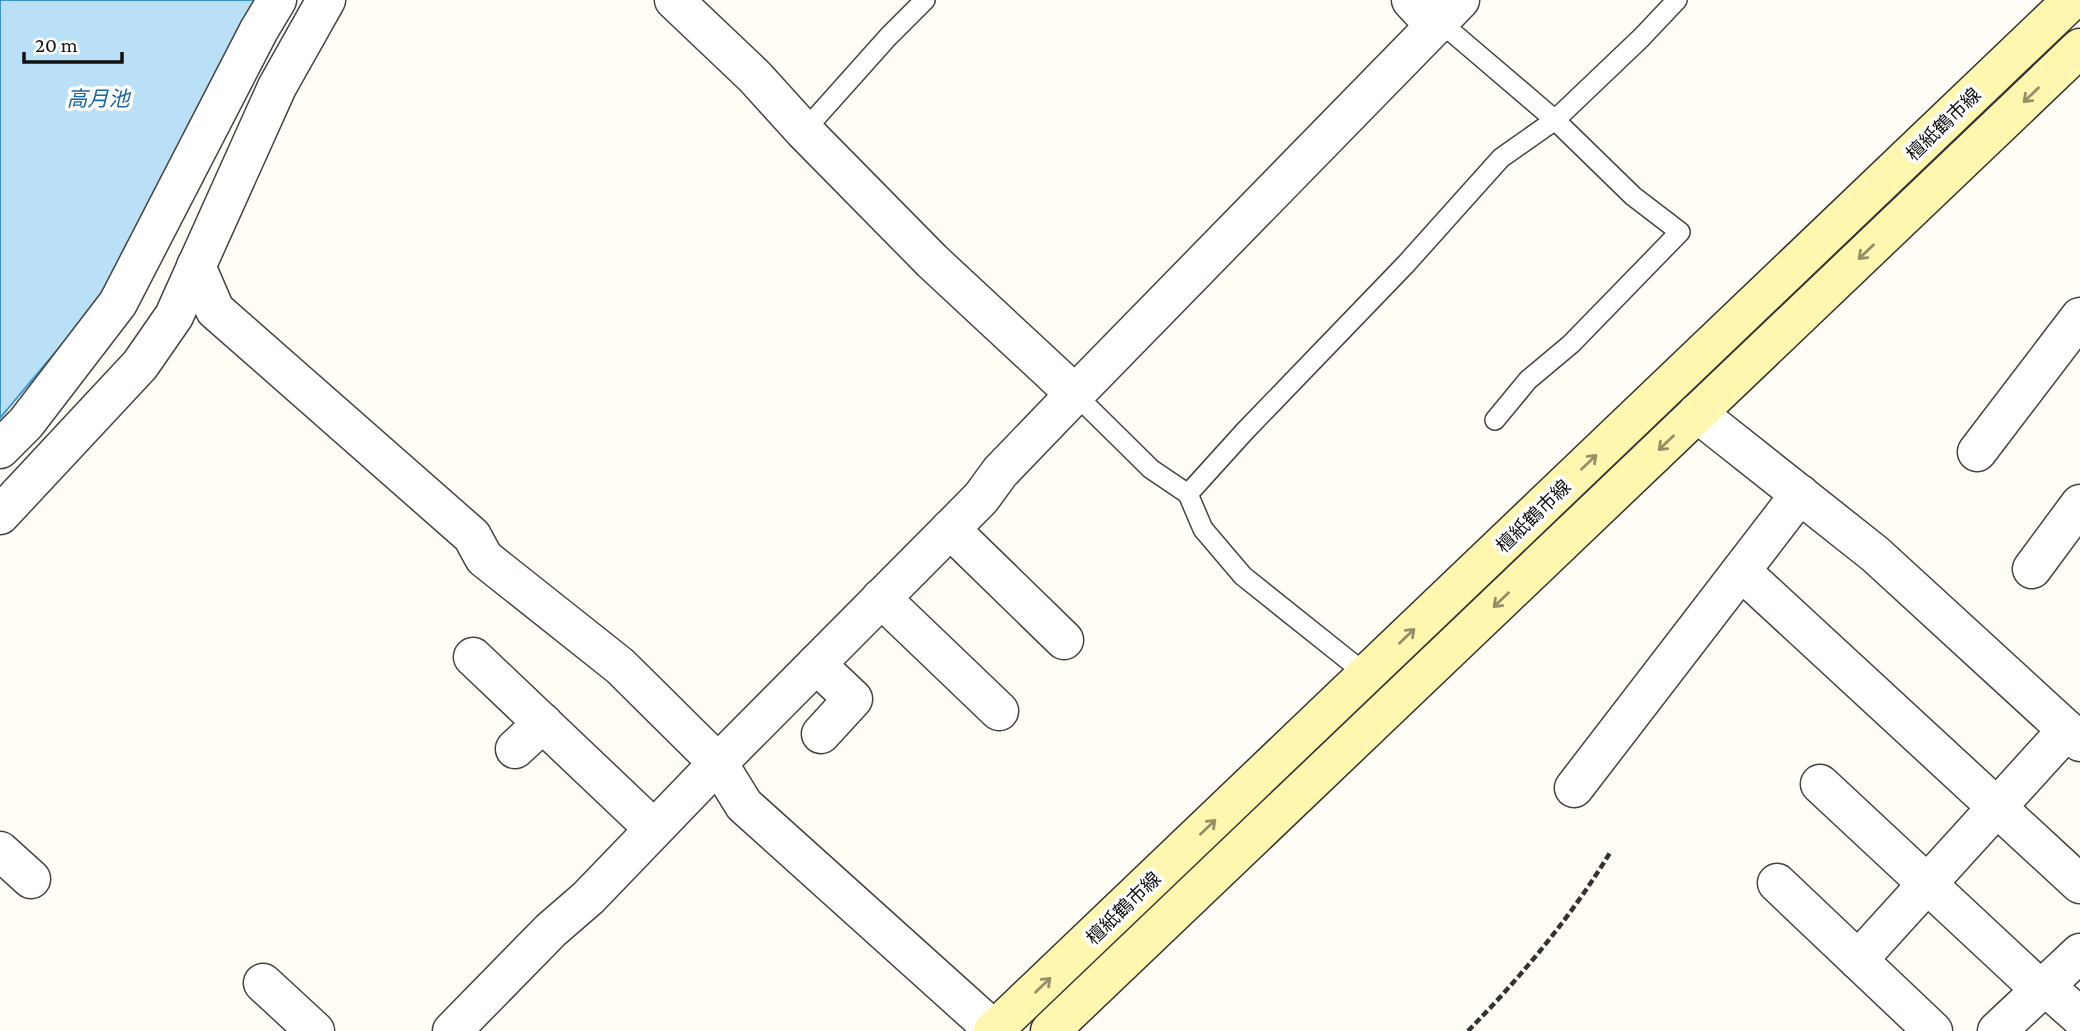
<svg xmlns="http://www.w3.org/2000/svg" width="2080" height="1031" font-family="'Crimson Pro','Noto Sans JP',serif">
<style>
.water{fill:#b9e0f7;stroke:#3f96cf;stroke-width:2}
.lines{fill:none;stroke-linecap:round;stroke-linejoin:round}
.service-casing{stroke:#444;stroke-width:22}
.minor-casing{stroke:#444;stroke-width:41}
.secondary-casing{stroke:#333;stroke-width:41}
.path{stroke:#333;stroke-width:4.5;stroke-dasharray:7 3.5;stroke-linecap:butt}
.service{stroke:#fff;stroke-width:19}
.minor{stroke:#fff;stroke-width:38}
.secondary{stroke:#fff6b0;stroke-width:38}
.oneway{stroke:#948f68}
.labels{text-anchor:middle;stroke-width:7;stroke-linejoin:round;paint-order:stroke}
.street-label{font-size:19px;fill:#111;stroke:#fff}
.water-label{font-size:21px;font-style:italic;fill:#1768a6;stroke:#fff}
</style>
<rect width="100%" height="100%" fill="#fffdf5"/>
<!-- water -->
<polygon class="water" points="0,0 264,0 107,291 0,418"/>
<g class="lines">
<!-- service casing -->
<g class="service-casing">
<g id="service">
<polyline points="1439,21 1555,120 1633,196 1680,232 1571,344 1528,380 1495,420"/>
<polyline points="804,131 888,37 925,0"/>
<polyline points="1075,394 1151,469 1188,494 1203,529 1243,576 1367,675"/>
<polyline points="1188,494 1245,431 1406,264 1501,158 1555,120 1641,38 1677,0"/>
</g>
</g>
<!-- minor casing -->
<g class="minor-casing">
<g id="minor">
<polyline points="674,0 755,77 804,131 932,261 1075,394"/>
<polyline points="1411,0 1435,26"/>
<polyline points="196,266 215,310 472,536 484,558 620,666 718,763 744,805 994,1030"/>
<polyline points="1697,413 1875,554 2080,742"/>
<polyline points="0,449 26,423 118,303 259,30 277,0"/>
<polyline points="1977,452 2080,317"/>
<polyline points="0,515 140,365 174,316 277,87 326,0"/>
<polyline points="950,529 1064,640"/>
<polyline points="2032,569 2080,504"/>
<polyline points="1741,571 2080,884"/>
<polyline points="881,598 999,711"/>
<polyline points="473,657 654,829"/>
<polyline points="816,664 853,699 821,734"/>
<polyline points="515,749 543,723"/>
<polyline points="1820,784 2041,990"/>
<polyline points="1574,788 1800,494"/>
<polyline points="0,851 31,879"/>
<polyline points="1777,883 1933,1031"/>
<polyline points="1858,960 2067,730"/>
<polyline points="263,983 315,1031"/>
<polyline points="2045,986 2080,1017"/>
<polyline points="452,1031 551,930 588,898 718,763 981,498 1000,472 1075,394 1460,0"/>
<polyline points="1997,1031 2080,953"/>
</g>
</g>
<!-- secondary casing -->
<g class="secondary-casing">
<g id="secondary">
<polyline points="993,1031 2072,0"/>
<polyline points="1050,1031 2080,48"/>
</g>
</g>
<!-- path -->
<path class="path" d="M1468 1031C1521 977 1572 916 1611 851"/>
<!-- service -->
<use href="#service" class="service"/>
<!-- minor -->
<use href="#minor" class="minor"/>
<!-- secondary -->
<use href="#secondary" class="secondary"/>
</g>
<!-- one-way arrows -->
<defs><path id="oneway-shaft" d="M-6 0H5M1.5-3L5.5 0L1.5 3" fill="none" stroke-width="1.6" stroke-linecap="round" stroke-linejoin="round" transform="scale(1.75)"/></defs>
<g class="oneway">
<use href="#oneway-shaft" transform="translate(2031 95) rotate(136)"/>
<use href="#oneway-shaft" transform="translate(1866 252) rotate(136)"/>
<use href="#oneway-shaft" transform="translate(1666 443) rotate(136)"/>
<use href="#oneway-shaft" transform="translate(1589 462) rotate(-44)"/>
<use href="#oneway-shaft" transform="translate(1501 600) rotate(136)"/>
<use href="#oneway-shaft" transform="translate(1407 636) rotate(-44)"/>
<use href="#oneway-shaft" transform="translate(1208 827) rotate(-44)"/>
<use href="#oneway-shaft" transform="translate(1043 985) rotate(-44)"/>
</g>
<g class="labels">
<!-- street labels -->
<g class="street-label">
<text transform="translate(1943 124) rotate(-44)" y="7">檀紙鶴市線</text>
<text transform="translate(1533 516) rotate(-44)" y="7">檀紙鶴市線</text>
<text transform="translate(1123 908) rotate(-44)" y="7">檀紙鶴市線</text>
</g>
<!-- water labels -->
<g class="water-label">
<text x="98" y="106">高月池</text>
</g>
</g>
<!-- scale -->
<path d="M24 52v10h98v-10" fill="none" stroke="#111111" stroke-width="3.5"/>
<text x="35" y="52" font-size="21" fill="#111111" stroke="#ffffff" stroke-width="5" paint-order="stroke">20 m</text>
</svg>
